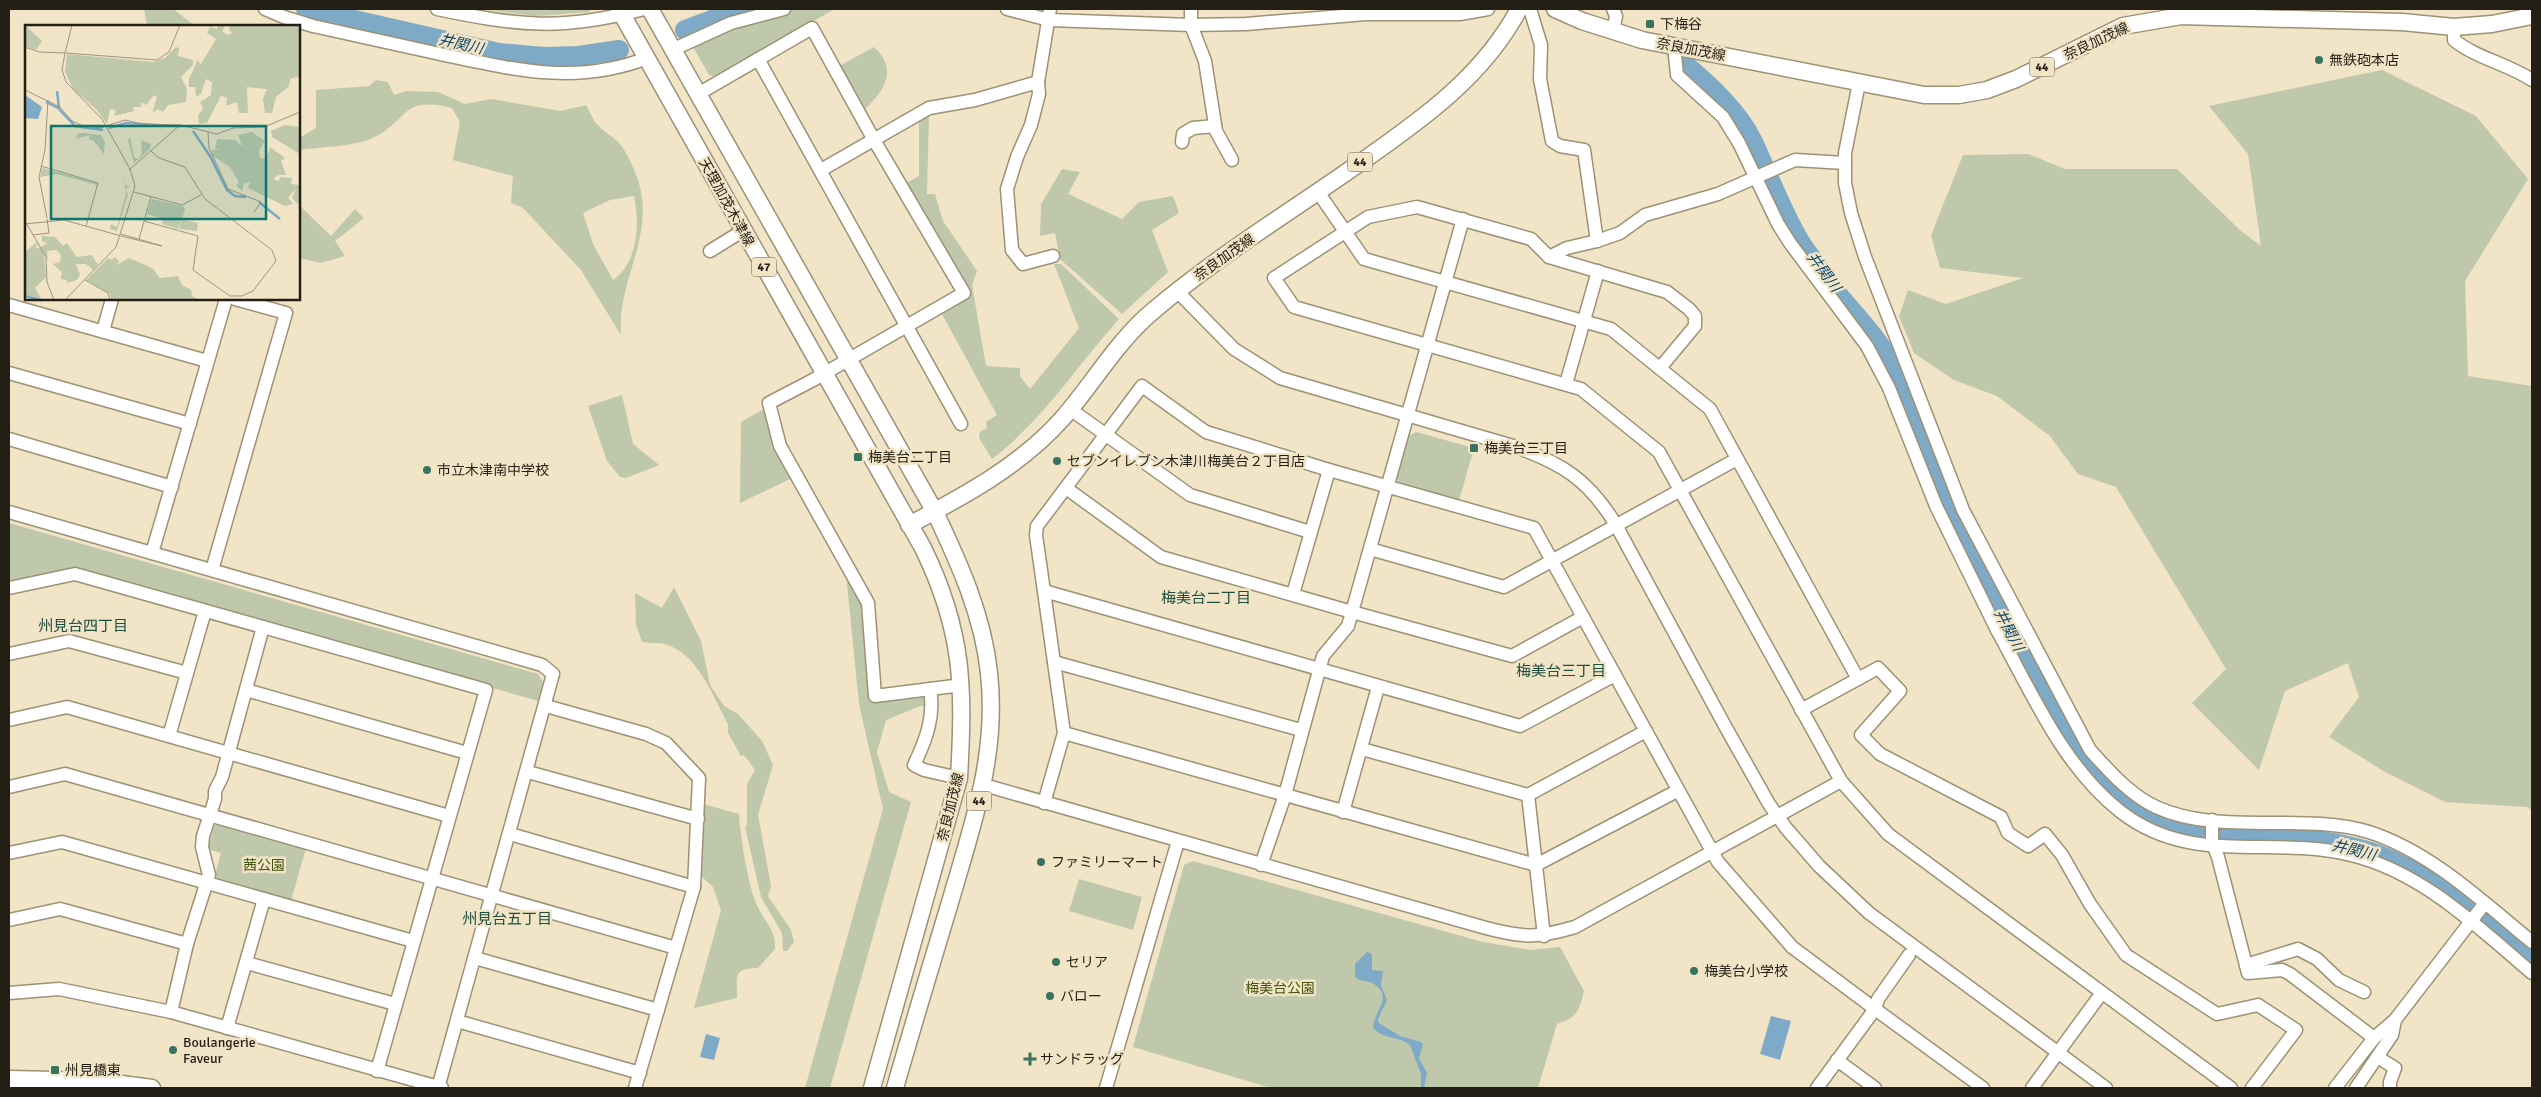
<svg xmlns="http://www.w3.org/2000/svg" width="2541" height="1097" font-family="Signika,'Noto Sans JP',sans-serif">
<style>
.green{fill:#bfc8ab;fill-rule:evenodd}
.water{fill:#7eaac7}
.lines{fill:none;stroke-linecap:round;stroke-linejoin:round}
.river{stroke:#7eaac7;stroke-width:20}
.minor-casing{stroke:#9d9176;stroke-width:15}
.major-casing{stroke:#9d9176;stroke-width:19}
.minor{stroke:#fff;stroke-width:12}
.major{stroke:#fff;stroke-width:16}
.poi-dot{fill:#37735e;stroke:#f1e4c7;stroke-width:2}
.labels{text-anchor:middle;stroke-width:5;stroke-linejoin:round;paint-order:stroke}
.shield{fill:#f1e4c7;stroke:#625a4a;stroke-width:1}
.shield-label{font-size:12px;font-weight:bold;fill:#241f15}
.poi-label{font-size:14px;fill:#241f15;stroke:#f1e4c7;text-anchor:start}
.street-label{font-size:14px;fill:#241f15;stroke:#f1e4c7}
.park-label{font-size:14px;fill:#45550e;stroke:#f1e4c7}
.water-label{font-size:15px;font-style:italic;fill:#144a69;stroke:#f1e4c7}
.neighbourhood-label{font-size:15px;fill:#1d4e3e;stroke:#f1e4c7}
.inset-river{fill:none;stroke:#7eaac7;stroke-width:2.5}
.inset-road{fill:none;stroke:#9f9580;stroke-width:1}
.view{fill:#0f766e;fill-opacity:0.15;stroke:#0f766e;stroke-width:2.5}
.inset-edge{fill:none;stroke:#241f15;stroke-width:2.5}
</style>
<rect width="100%" height="100%" fill="#f1e4c7"/>
<!-- green -->
<g class="green">
<polygon points="144,9 173,9 195,26 147,26"/>
<polygon points="480,9 590,9 590,12 537,16"/>
<polygon points="794,9 835,9 714,76 709,75 692,45 742,23 758,23 771,20"/>
<path d="M874 47C899 70 884 91 864 110L839 66Z"/>
<polygon points="2382,70 2476,116 2528,179 2465,281 2468,376 2532,386 2532,810 2527,807 2445,802 2385,772 2329,737 2359,697 2348,663 2285,691 2259,770 2192,703 2226,669 2116,487 2078,474 2050,436 1997,396 1954,380 1914,353 1899,316 1908,290 1946,304 2023,278 1940,268 1931,235 1963,155 2028,154 2065,169 2177,169 2241,231 2261,246 2248,154 2209,106"/>
<path d="M376 80 388 82 394 95 406 91 438 92 465 104 491 99 561 111 586 105C589 110 592 117 595 122 601 130 611 135 618 142 625 149 631 162 635 172 660 231 616 279 621 335L581 270 523 208 511 203 513 176 453 160 460 122 452 108C398 94 409 124 368 140 347 147 321 147 299 150V138L316 128V90L369 86ZM634 196C640 223 638 263 613 280L593 244 583 213 610 200Z"/>
<path d="M929 114 927 194H935L943 221 977 271 972 285 986 366 1020 368V376L1030 389 1079 328 1054 264H1061L1119 319C1076 367 1044 419 992 459L979 438 980 432 987 428 986 422 997 415 942 314 968 298 905 184 919 176V119Z"/>
<polygon points="1062,169 1080,172 1068,194 1122,219 1139,202 1173,196 1179,213 1152,230 1168,272 1122,314 1060,259 1055,233 1040,236 1041,204"/>
<polygon points="299,205 331,236 355,209 364,218 335,241 345,256 321,263 299,258"/>
<polygon points="622,395 633,444 659,465 626,478 620,477 607,461 588,406"/>
<polygon points="764,409 774,446 792,478 740,503 741,422"/>
<polygon points="1416,432 1474,448 1459,501 1400,485 1397,479 1409,436"/>
<polygon points="9,523 538,674 543,682 538,701 70,568 9,581"/>
<polygon points="846,574 863,607 870,702 921,695 927,700 929,707 920,706 886,720 877,752 889,792 911,802 830,1088 805,1088 883,809 859,704"/>
<path d="M674 587 701 641 710 685 724 706 738 714 762 741 773 765 758 815 771 886 768 896 791 930 794 942 787 951H783L782 933 761 897 745 827 747 825V784L755 770 744 755 741 756 728 733V724C713 697 699 656 668 645 661 642 650 644 642 642L636 625 635 593 662 608Z"/>
<path d="M703 804 739 814C740 835 748 884 756 903 763 921 776 928 775 949L758 968C732 968 737 977 737 998L694 1008 721 910 713 887 700 875Z"/>
<polygon points="220,823 306,848 291,901 218,880 215,875 221,853 208,849 214,826"/>
<path d="M1193 861 1483 942 1530 950 1560 947 1584 991C1579 1011 1578 1017 1557 1024L1538 1088H1271L1133 1047 1184 865Z"/>
<polygon points="1079,879 1142,897 1133,930 1069,911"/>
</g>
<!-- water -->
<g class="water">
<path d="M1367 952 1372 954V970L1383 971 1381 986 1387 1000 1378 1019 1379 1023 1400 1036 1421 1042 1423 1044 1419 1058 1427 1073 1424 1088H1421V1074L1410 1045C1400 1036 1379 1039 1373 1027 1374 1011 1394 997 1374 984 1368 980 1360 982 1355 977V964Z"/>
<polygon points="1771,1016 1791,1021 1780,1060 1760,1054"/>
<polygon points="706,1034 720,1038 714,1060 700,1057"/>
</g>
<g class="lines">
<!-- river -->
<g class="river">
<polyline points="306,9 499,53 544,57 579,56 619,50"/>
<polyline points="685,30 741,9"/>
<path d="M1683 63C1708 84 1739 112 1753 142 1769 176 1782 213 1802 245 1814 262 1827 280 1840 297 1856 316 1872 332 1885 353L1978 573 2080 764C2107 793 2139 822 2179 832 2212 841 2246 837 2281 838 2305 838 2332 842 2356 848 2422 864 2479 917 2532 956"/>
</g>
<!-- minor casing -->
<g class="minor-casing">
<g id="minor">
<path d="M265 9 284 17 313 26C355 35 398 45 440 54 512 69 575 86 647 58"/>
<path d="M437 9C519 26 562 31 644 9"/>
<polyline points="1007,9 1049,20 1191,25 1246,24 1366,14 1460,14 1488,9"/>
<polyline points="1050,9 1038,82 1039,94 1031,125 1017,157 1007,189 1012,250 1023,264 1053,256"/>
<polyline points="1191,9 1191,25 1205,61 1216,131 1232,160"/>
<polyline points="1530,9 1541,45 1540,79 1552,141 1560,146 1584,150 1597,241 1620,233 1645,215 1718,194 1795,160 1845,163"/>
<polyline points="1613,9 1616,16 1613,32"/>
<path d="M2454 27V40C2476 58 2508 64 2532 80"/>
<polyline points="1674,46 1677,75 1723,117 1739,143 1778,224 1790,243 1867,346 1889,388 1936,506 1997,630 2020,618"/>
<polyline points="674,49 731,23 784,9"/>
<polyline points="758,59 961,424"/>
<path d="M1859 83 1845 153V183L1851 213 1865 257 1963 510 2090 750C2109 771 2130 795 2156 807 2219 836 2302 812 2369 832 2431 852 2483 902 2532 942"/>
<polyline points="698,94 812,28 874,140 964,293 813,380 769,403 780,446 868,603 875,696 962,685"/>
<polyline points="1182,142 1183,134 1193,128 1215,126"/>
<polyline points="821,170 929,108 975,100 1038,82"/>
<polyline points="1318,192 1364,259 1611,329 1710,409 1858,679"/>
<polyline points="1463,219 1352,612 1512,656 1583,617"/>
<polyline points="710,251 744,230"/>
<polyline points="1549,257 1567,248 1597,241"/>
<path d="M1177 291 1234 349 1280 378 1513 446C1562 463 1589 480 1616 525L1725 726 1769 804 1786 828 1819 866 1869 913 2106 1088"/>
<polyline points="9,305 207,361"/>
<polyline points="103,331 112,299"/>
<polyline points="1660,368 1695,326 1695,316 1689,309 1667,292 1549,257 1531,239 1417,207 1368,217 1274,278 1294,307 1581,389 1659,452 1841,781 1888,834 2231,1088"/>
<polyline points="9,373 190,424"/>
<polyline points="1566,384 1598,271"/>
<polyline points="1070,409 1190,495 1310,532"/>
<polyline points="9,439 172,487"/>
<polyline points="1066,488 1161,557 1352,612 1348,626 1323,656 1285,795 1261,865"/>
<polyline points="9,512 542,665 553,674 438,1088"/>
<polyline points="1370,549 1504,587 1737,459"/>
<polyline points="152,553 226,299"/>
<polyline points="212,570 286,313 235,299"/>
<polyline points="9,588 75,574 486,690 377,1071"/>
<polyline points="1044,591 1520,726 1615,675"/>
<polyline points="1293,594 1329,470"/>
<path d="M1997 630C2032 693 2063 767 2121 812 2192 867 2271 835 2351 855 2422 872 2478 927 2532 973"/>
<polyline points="9,654 69,641 187,673"/>
<polyline points="1054,662 1301,730"/>
<path d="M930 689C935 716 926 740 914 765L924 770 959 778"/>
<polyline points="246,690 467,753"/>
<polyline points="546,706 646,734 666,743 699,778 694,887 635,1088"/>
<polyline points="1801,710 1878,668 1900,691 1861,735 1880,754 2001,817 2008,833 2028,846 2045,834 2062,855 2090,904 2126,955 2217,1014 2258,1005 2296,1030 2252,1088"/>
<polyline points="9,720 67,707 449,816"/>
<polyline points="1064,733 1536,865 1677,791"/>
<polyline points="169,736 205,611"/>
<polyline points="1362,749 1528,795 1646,731"/>
<polyline points="528,772 698,819"/>
<path d="M984 785 1486 928C1524 938 1537 938 1575 927L1841 781"/>
<polyline points="9,787 65,774 676,948"/>
<polyline points="1528,795 1544,936"/>
<polyline points="1044,803 1064,733 1036,535 1037,526 1142,386 1206,432 1329,470 1534,528 1718,862 1792,947 1875,1009 1817,1088"/>
<polyline points="1343,812 1378,687"/>
<polyline points="2212,820 2212,842 2218,857 2248,973 2282,970 2290,974 2374,1038"/>
<polyline points="510,834 694,887"/>
<polyline points="9,853 62,842 413,941"/>
<polyline points="9,920 60,909 187,944"/>
<polyline points="1909,955 1878,999 1875,1009 1983,1088"/>
<polyline points="475,958 658,1010"/>
<polyline points="247,963 395,1004"/>
<polyline points="2246,965 2298,949 2317,959 2339,980 2364,992"/>
<polyline points="9,993 59,989 171,1012 442,1088"/>
<polyline points="171,1012 187,944 209,875 202,847 203,836 215,799 215,791 222,777 263,627"/>
<polyline points="457,1021 640,1073"/>
<polyline points="227,1028 264,899"/>
<polyline points="2379,1058 2395,1068 2390,1082 2390,1088"/>
<polyline points="1837,1060 1875,1088"/>
<polyline points="1106,1088 1178,841"/>
<polyline points="2032,1088 2101,994"/>
<polyline points="2335,1088 2374,1038 2395,1020 2485,903"/>
<polyline points="2356,1088 2392,1035 2395,1020"/>
</g>
</g>
<!-- major casing -->
<g class="major-casing">
<g id="major">
<path d="M619 9 923 548C964 632 964 688 959 778L872 1088"/>
<path d="M650 9 935 512C959 563 983 615 989 673 998 754 973 823 951 899 932 962 913 1025 895 1088"/>
<polyline points="1555,9 1582,21 1642,40 1924,95 1959,95 1987,90 2016,79 2123,26 2181,16 2402,22 2454,27 2492,24 2532,16"/>
<path d="M909 525C964 496 1020 466 1062 419 1093 384 1116 342 1153 311 1219 255 1293 210 1364 160 1424 118 1484 75 1519 9"/>
<polyline points="9,1079 99,1081 152,1088"/>
</g>
</g>
<!-- minor -->
<use href="#minor" class="minor"/>
<!-- major -->
<use href="#major" class="major"/>
</g>
<!-- markers -->
<g class="poi-dot">
<rect x="1645" y="19" width="10" height="10" rx="2.5"/>
<circle cx="2319" cy="60" r="5"/>
<rect x="1469" y="443" width="10" height="10" rx="2.5"/>
<rect x="853" y="452" width="10" height="10" rx="2.5"/>
<circle cx="1057" cy="461" r="5"/>
<circle cx="427" cy="470" r="5"/>
<circle cx="1041" cy="862" r="5"/>
<circle cx="1056" cy="962" r="5"/>
<circle cx="1694" cy="971" r="5"/>
<circle cx="1050" cy="996" r="5"/>
<circle cx="173" cy="1050" r="5"/>
<path d="M1027.5 1051.5h5v5h5v5h-5v5h-5v-5h-5v-5h5z"/>
<rect x="50" y="1065" width="10" height="10" rx="2.5"/>
</g>
<g class="labels">
<!-- shield labels -->
<g class="shield">
<rect x="2029.5" y="57.5" width="25" height="19" rx="4"/>
<rect x="1347.5" y="152.5" width="25" height="19" rx="4"/>
<rect x="751.5" y="257.5" width="25" height="19" rx="4"/>
<rect x="966.5" y="791.5" width="25" height="19" rx="4"/>
</g>
<g class="shield-label">
<text x="2042" y="71">44</text>
<text x="1360" y="166">44</text>
<text x="764" y="271">47</text>
<text x="979" y="805">44</text>
</g>
<!-- poi labels -->
<g class="poi-label">
<text x="1660" y="29">下梅谷</text>
<text x="2329" y="65">無鉄砲本店</text>
<text x="1484" y="453">梅美台三丁目</text>
<text x="868" y="462">梅美台二丁目</text>
<text x="1067" y="466">セブンイレブン木津川梅美台２丁目店</text>
<text x="437" y="475">市立木津南中学校</text>
<text x="1051" y="867">ファミリーマート</text>
<text x="1066" y="967">セリア</text>
<text x="1704" y="976">梅美台小学校</text>
<text x="1060" y="1001">バロー</text>
<text x="183" y="1047">Boulangerie<tspan x="183" dy="16">Faveur</tspan></text>
<text x="1040" y="1064">サンドラッグ</text>
<text x="65" y="1075">州見橋東</text>
</g>
<!-- street labels -->
<g class="street-label">
<text transform="translate(2096 41) rotate(-25)" y="5">奈良加茂線</text>
<text transform="translate(1691 49) rotate(11)" y="5">奈良加茂線</text>
<text transform="translate(727 202) rotate(61)" y="5">天理加茂木津線</text>
<text transform="translate(1224 257) rotate(-35)" y="5">奈良加茂線</text>
<text transform="translate(950 807) rotate(-76)" y="5">奈良加茂線</text>
</g>
<!-- park labels -->
<g class="park-label">
<text x="264" y="870">茜公園</text>
<text x="1280" y="993">梅美台公園</text>
</g>
<!-- water labels -->
<g class="water-label">
<text transform="translate(461 44) rotate(13)" y="5">井関川</text>
<text transform="translate(1824 272) rotate(53)" y="5">井関川</text>
<text transform="translate(2009 630) rotate(62)" y="5">井関川</text>
<text transform="translate(2354 850) rotate(14)" y="5">井関川</text>
</g>
<!-- neighbourhood labels -->
<g class="neighbourhood-label">
<text x="1206" y="603">梅美台二丁目</text>
<text x="83" y="631">州見台四丁目</text>
<text x="1561" y="676">梅美台三丁目</text>
<text x="507" y="924">州見台五丁目</text>
</g>
</g>
<!-- overview -->
<g transform="translate(25 25)">
<rect width="275" height="275" fill="#f1e4c7"/>
<path d="M0 0 17 16 11 25 0 21ZM193 0H200L197 7 204 10 207 7 204 5 205 0H275V51L265 54 264 61 251 72 247 88H240L238 74 242 64 222 62 223 88H214L212 77 201 81 202 73 196 71 182 98 174 99 173 90 178 84 175 77 186 70 187 57 181 54 176 69 171 72 170 62H164V54L174 32 173 37 176 39 191 14 182 8 185 2 192 4ZM151 22 154 23 153 31 168 35V40L156 52 162 64 161 77 143 80 138 87 133 84 127 88 132 72 129 70 121 80 116 77V82H108L109 86 89 91 91 85 85 84 82 99 72 85 48 64 40 47 42 29 128 37 140 33ZM260 100 275 102V129L247 112 246 106ZM227 107 240 116 234 125 235 133 241 134 245 122 260 133 256 136 261 150H253L248 154 254 156 255 152 267 153 266 159 273 160 275 164 274 180 267 173 271 163 263 173 268 179 260 181 223 163 225 157 219 159 217 166 211 160 214 157 205 142 188 131 187 125H196L190 124 192 114 210 115 217 121 213 110ZM58 108 76 110 80 117 79 129 69 116 64 114V110L51 114 53 109ZM105 111 109 132 113 134 117 129 116 115 126 119 125 124 109 138 103 116ZM17 143 72 158V160L32 149 15 152ZM98 149 100 160 105 161 100 164 103 169 92 206 85 204 86 199 92 202 101 169ZM127 174 158 181 160 185 153 204 137 199 138 194 122 189ZM157 194 173 198 172 206 154 204ZM17 211 30 212 38 221 42 218 52 232 67 230 73 240 68 245 61 239H51L55 250 52 255 42 258V255L36 254 37 247 28 239 35 237 36 230 31 225 22 226 23 235 16 222 22 218 17 216ZM12 217 11 224 15 222 19 228 21 252 10 263 16 273 0 270V227ZM90 232 94 236 91 240 104 233 127 243 135 253 153 251 157 260 166 265 167 271 175 275H86L85 269 61 255 83 233 86 235Z" fill="#bfc8ab"/>
<path d="M0 70 17 82 13 94 0 93Z" fill="#7eaac7"/>
<path class="inset-river" d="M32 66 34 83M21 77 33 83 50 101 78 105M84 103 101 98 145 101M168 106 185 131 202 165 210 171 221 172M234 177 255 194M0 271 16 275"/>
<path class="inset-road" d="M0 22 14 27 40 28M40 28 37 45 41 57 77 94 105 144 110 161 91 222 40 275M40 28 47 0M41 28 132 35 144 27 155 0M0 65 35 82 47 96 56 100 75 103 100 95 117 99 155 100M183 108 184 123 203 164 236 177 229 187M16 141 73 158 61 201M104 145 155 100 192 109 208 103 239 102 275 87M109 167 157 180 176 170M22 193 14 152 20 125 23 75M0 196 21 232 22 257 29 275M119 196 173 211 168 245 205 271H217L228 266 251 236 247 225 180 174 160 142 134 133 126 126M0 199 39 195 96 211M96 209 137 221 96 211M8 210 24 208 22 194M114 214 126 172M60 255 83 268 85 275"/>
<path class="view" d="M26 101H241V194H26Z"/>
<rect width="275" height="275" class="inset-edge"/>
</g>
<!-- border -->
<rect width="2541" height="1097" fill="none" stroke="#241f15" stroke-width="20"/>
</svg>
